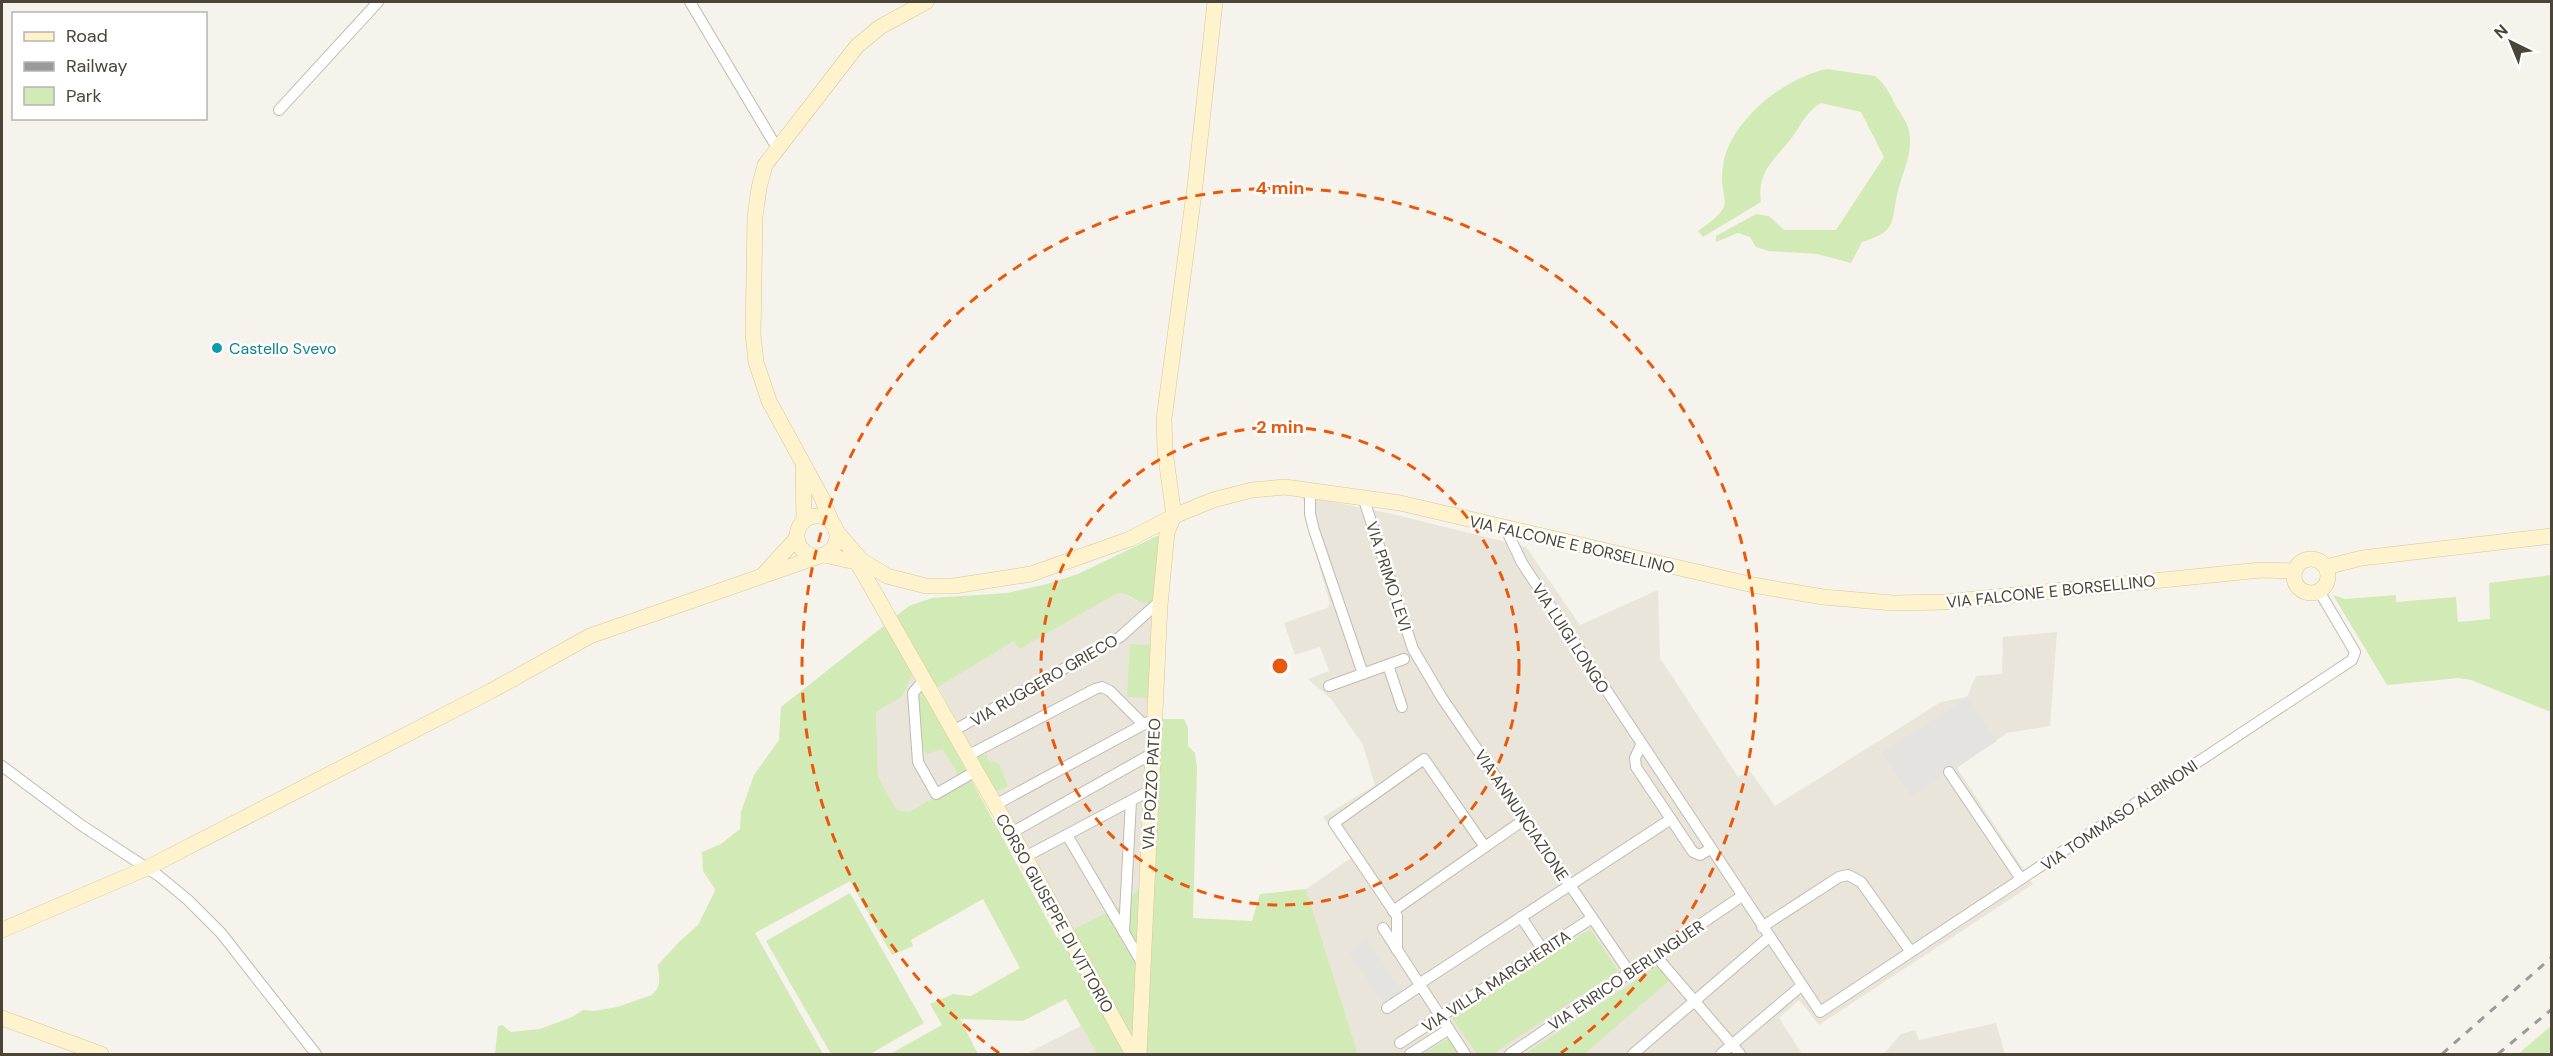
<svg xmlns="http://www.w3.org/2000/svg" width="2553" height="1056" font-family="'DM Sans',sans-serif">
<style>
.residential{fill:#eae5da}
.green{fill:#d2eab5}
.parking{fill:#e5e3e0}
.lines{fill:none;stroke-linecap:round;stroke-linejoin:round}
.street-casing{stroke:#c2bbae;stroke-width:12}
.secondary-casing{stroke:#d6c79b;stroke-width:16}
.street{stroke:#fff;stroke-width:10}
.secondary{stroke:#fff3cd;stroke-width:15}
.rail{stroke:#9a9a9a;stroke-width:3;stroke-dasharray:8 8;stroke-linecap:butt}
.ring{fill:none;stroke:#e8590c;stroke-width:3;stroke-dasharray:10 8}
.culture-dot{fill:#0f9aa8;stroke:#fff;stroke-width:2}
.labels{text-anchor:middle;stroke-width:5;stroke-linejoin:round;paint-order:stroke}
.culture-label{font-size:16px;fill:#0d838f;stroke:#fff;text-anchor:start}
.street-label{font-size:16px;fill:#4b4439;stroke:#fff}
.centre{fill:#e8590c;stroke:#fff;stroke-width:3}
.ring-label{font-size:18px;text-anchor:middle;font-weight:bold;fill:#e8590c;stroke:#fff;stroke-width:5;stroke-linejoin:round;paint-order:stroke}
</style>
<rect width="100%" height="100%" fill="#f6f3ec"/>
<!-- residential -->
<g class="residential">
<polygon points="1303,496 1388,513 1526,547 1580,625 1658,590 1660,658 1738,777 1750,771 1775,806 1941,702 1967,697 1976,676 2002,674 2003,637 2057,632 2050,726 2007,733 1957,768 2033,884 1819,1025 1799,1000 1779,1018 1802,1054 1358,1054 1306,889 1351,858 1323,817 1375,785 1363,745 1332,700 1308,679 1329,671 1320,647 1295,655 1284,623 1327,608 1330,604 1306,519"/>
<polygon points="1123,593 1136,601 1155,602 1135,963 1078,941 996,792 985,759 988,754 976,756 938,687 1014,640 1019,648 1116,594"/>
<polygon points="913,673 924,693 942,749 962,782 910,812 896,811 878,776 876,712 902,697"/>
<polygon points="1996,1023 2005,1054 1884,1054 1901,1034 1915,1030 1919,1040"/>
<polygon points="1081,1026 1097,1054 1026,1054"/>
</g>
<!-- green -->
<g class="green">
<path d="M1827 69 1875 76C1886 85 1890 94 1896 106 1900 113 1905 119 1908 127 1915 149 1903 170 1898 191 1890 224 1898 231 1862 242L1851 263 1817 254 1768 251 1756 247 1750 237 1738 233 1716 242V236L1756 214 1769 216 1784 230H1836L1884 157 1861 112 1821 103C1807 111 1802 123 1793 136 1777 158 1756 171 1761 202L1703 237 1698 231C1742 200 1717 205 1723 165 1730 120 1786 77 1827 69Z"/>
<path d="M1157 536 1159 537 1155 602C1133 607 1133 591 1116 594L1019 649 1014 641 938 687 913 673 902 697 876 712 878 776 896 810 909 812 962 782 942 749 927 754 919 746 917 696 924 693 1057 938 1118 907 1152 878 1161 719H1184L1188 728V746L1195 753 1197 768 1193 918 1252 921 1260 894 1306 889 1358 1054H1097L1066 999 1023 1021 960 1019 978 1054H890L942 1025 930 1004 953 994 971 996 1020 968 983 899 911 940 913 946 892 955 850 881 755 933 823 1054H495L498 1026 502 1025 511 1032 540 1029 572 1017 583 1010 594 1011 617 1007 652 995C662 986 659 978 658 965L679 942 698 925 714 893 715 889 703 871 702 852 721 844 740 829 741 812 754 775 779 740 781 707 909 606 932 598 1007 593 1047 584 1078 574Z"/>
<polygon points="2551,575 2550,617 2552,618 2551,712 2471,680 2459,678 2387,685 2333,595 2345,599 2396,595 2396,602 2456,597 2458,622 2490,619 2489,583"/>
<polygon points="1130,644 1152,645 1149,698 1127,697"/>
<polygon points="988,754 986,759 999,764 1008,786 996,792 976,756"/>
<polygon points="850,893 924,1023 870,1054 831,1054 766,941"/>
<polygon points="1590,929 1618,971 1493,1054 1477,1054 1452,1018"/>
<polygon points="1657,966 1669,981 1584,1054 1525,1054"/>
<polygon points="2551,1026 2551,1054 2518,1054"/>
<polygon points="1449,1038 1458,1054 1423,1054"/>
</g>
<!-- parking -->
<g class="parking">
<polygon points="1968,697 1997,741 1911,797 1882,753"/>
<polygon points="1367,939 1405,996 1387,1008 1349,952"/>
</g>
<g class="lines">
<!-- street casing -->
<g class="street-casing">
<g id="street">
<polyline points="690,2 777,148"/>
<polyline points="279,110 378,2"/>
<polyline points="1310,490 1310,514 1314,530 1363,674"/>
<polyline points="1363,497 1413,649 1442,698 1630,973"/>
<polyline points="1506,529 1522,563 1820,1012 2352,660 2355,652 2319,591"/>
<polyline points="1388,665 1402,707"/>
<polyline points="924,680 913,693 918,762 936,794 976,771"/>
<polyline points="1329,686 1404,659"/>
<polyline points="953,731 1120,637 1160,601"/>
<polyline points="1641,745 1635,758 1636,767 1693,852 1700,855 1710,849"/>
<polyline points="967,756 1095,689 1102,687 1110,691 1143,724"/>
<polyline points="2,766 81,825 159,876 188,900 221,933 316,1054"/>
<polyline points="1949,772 2021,879"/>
<polyline points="995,805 1148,722"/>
<polyline points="1011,833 1153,753"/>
<polyline points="1067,835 1142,963"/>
<polyline points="1025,857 1151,790"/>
<polyline points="1393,911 1525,819"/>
<polyline points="1521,917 1543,950"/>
<polyline points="1762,927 1839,877 1848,875 1861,882 1911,952"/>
<polyline points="1383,928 1465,1054"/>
<polyline points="1124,932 1131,801"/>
<polyline points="1397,950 1397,916 1334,823 1424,759 1485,847"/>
<polyline points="1655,955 1740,1054"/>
<polyline points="1419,984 1671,819"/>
<polyline points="1387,1008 1420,986"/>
<polyline points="1400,1043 1592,918"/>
<polyline points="1410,1054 1449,1029"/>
<polyline points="1510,1054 1742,896"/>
<polyline points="1633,1054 1769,937"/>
<polyline points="1721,1054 1801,986"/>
</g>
</g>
<!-- secondary casing -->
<g class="secondary-casing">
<g id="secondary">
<polyline points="803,468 804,520"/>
<circle cx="817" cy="536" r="20"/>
<polyline points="831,521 822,498 769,401 756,362 753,335 755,217 759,188 765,165 857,46 880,27 926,2"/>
<polyline points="836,531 861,560 887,576 926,586 954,586 1031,574 1130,539 1174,516 1213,500 1252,490 1285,487 1400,503 1753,585 1823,597 1893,603 1946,602 2261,570 2295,571"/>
<polyline points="824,555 865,564"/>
<circle cx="2311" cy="576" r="17"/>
<polyline points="857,562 1025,857 1133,1054"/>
<polyline points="2326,567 2362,558 2552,536"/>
<polyline points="764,574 796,539"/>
<polyline points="2,930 147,868 491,691 590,636 817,557"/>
<polyline points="2,1018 101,1054"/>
<polyline points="1139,1054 1160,605 1167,532 1174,516 1165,451 1164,419 1195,186 1215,2"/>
</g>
</g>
<!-- street -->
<use href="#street" class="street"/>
<!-- secondary -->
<use href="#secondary" class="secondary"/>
<!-- rail -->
<g class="rail">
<polyline points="2442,1054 2552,957"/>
<polyline points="2498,1054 2552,1009"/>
</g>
</g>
<!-- distance rings -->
<g class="ring">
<circle cx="1280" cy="666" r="239"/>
<path d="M999 1053A478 478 0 1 1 1561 1053"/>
</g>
<!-- markers -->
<circle class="culture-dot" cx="217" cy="348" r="6"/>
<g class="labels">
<!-- culture labels -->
<g class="culture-label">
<text x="229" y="354">Castello Svevo</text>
</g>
<!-- street labels -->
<g class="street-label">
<text transform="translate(1572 544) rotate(13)" y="6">VIA FALCONE E BORSELLINO</text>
<text transform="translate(1389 576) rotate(72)" y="6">VIA PRIMO LEVI</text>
<text transform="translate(2051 591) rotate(-6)" y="6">VIA FALCONE E BORSELLINO</text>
<text transform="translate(1571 638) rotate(57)" y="6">VIA LUIGI LONGO</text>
<text transform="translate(1044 680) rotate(-30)" y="6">VIA RUGGERO GRIECO</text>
<text transform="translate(1151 784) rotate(-87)" y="6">VIA POZZO PATEO</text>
<text transform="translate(1522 815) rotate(56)" y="6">VIA ANNUNCIAZIONE</text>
<text transform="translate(2119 815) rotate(-34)" y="6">VIA TOMMASO ALBINONI</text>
<text transform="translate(1055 913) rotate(61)" y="6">CORSO GIUSEPPE DI VITTORIO</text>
<text transform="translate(1626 975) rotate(-34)" y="6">VIA ENRICO BERLINGUER</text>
<text transform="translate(1496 981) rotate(-33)" y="6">VIA VILLA MARGHERITA</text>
</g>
</g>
<circle cx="1280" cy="666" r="9" class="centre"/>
<g class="ring-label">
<text x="1280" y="194">4 min</text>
<text x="1280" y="433">2 min</text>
</g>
<!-- border -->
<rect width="2553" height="1056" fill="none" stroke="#4b4439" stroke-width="6"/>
<!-- legend -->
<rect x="12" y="12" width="195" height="108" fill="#ffffff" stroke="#b7b4b0" stroke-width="1.5"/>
<rect x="24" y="32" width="30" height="9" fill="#fff3cd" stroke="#b7b4b0" stroke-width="1.5"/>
<text x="66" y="42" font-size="18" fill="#4b4439">Road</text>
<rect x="24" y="62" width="30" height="9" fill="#9a9a9a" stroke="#b7b4b0" stroke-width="1.5"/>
<text x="66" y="72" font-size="18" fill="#4b4439">Railway</text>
<rect x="24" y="87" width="30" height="18" fill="#d2eab5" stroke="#b7b4b0" stroke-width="1.5"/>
<text x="66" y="102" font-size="18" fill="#4b4439">Park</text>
<!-- north arrow -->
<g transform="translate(2511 42) rotate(317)" stroke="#ffffff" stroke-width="4.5" paint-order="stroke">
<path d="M0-4.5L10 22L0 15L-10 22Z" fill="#4b4439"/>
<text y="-9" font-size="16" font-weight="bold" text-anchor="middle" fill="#4b4439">N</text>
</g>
</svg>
